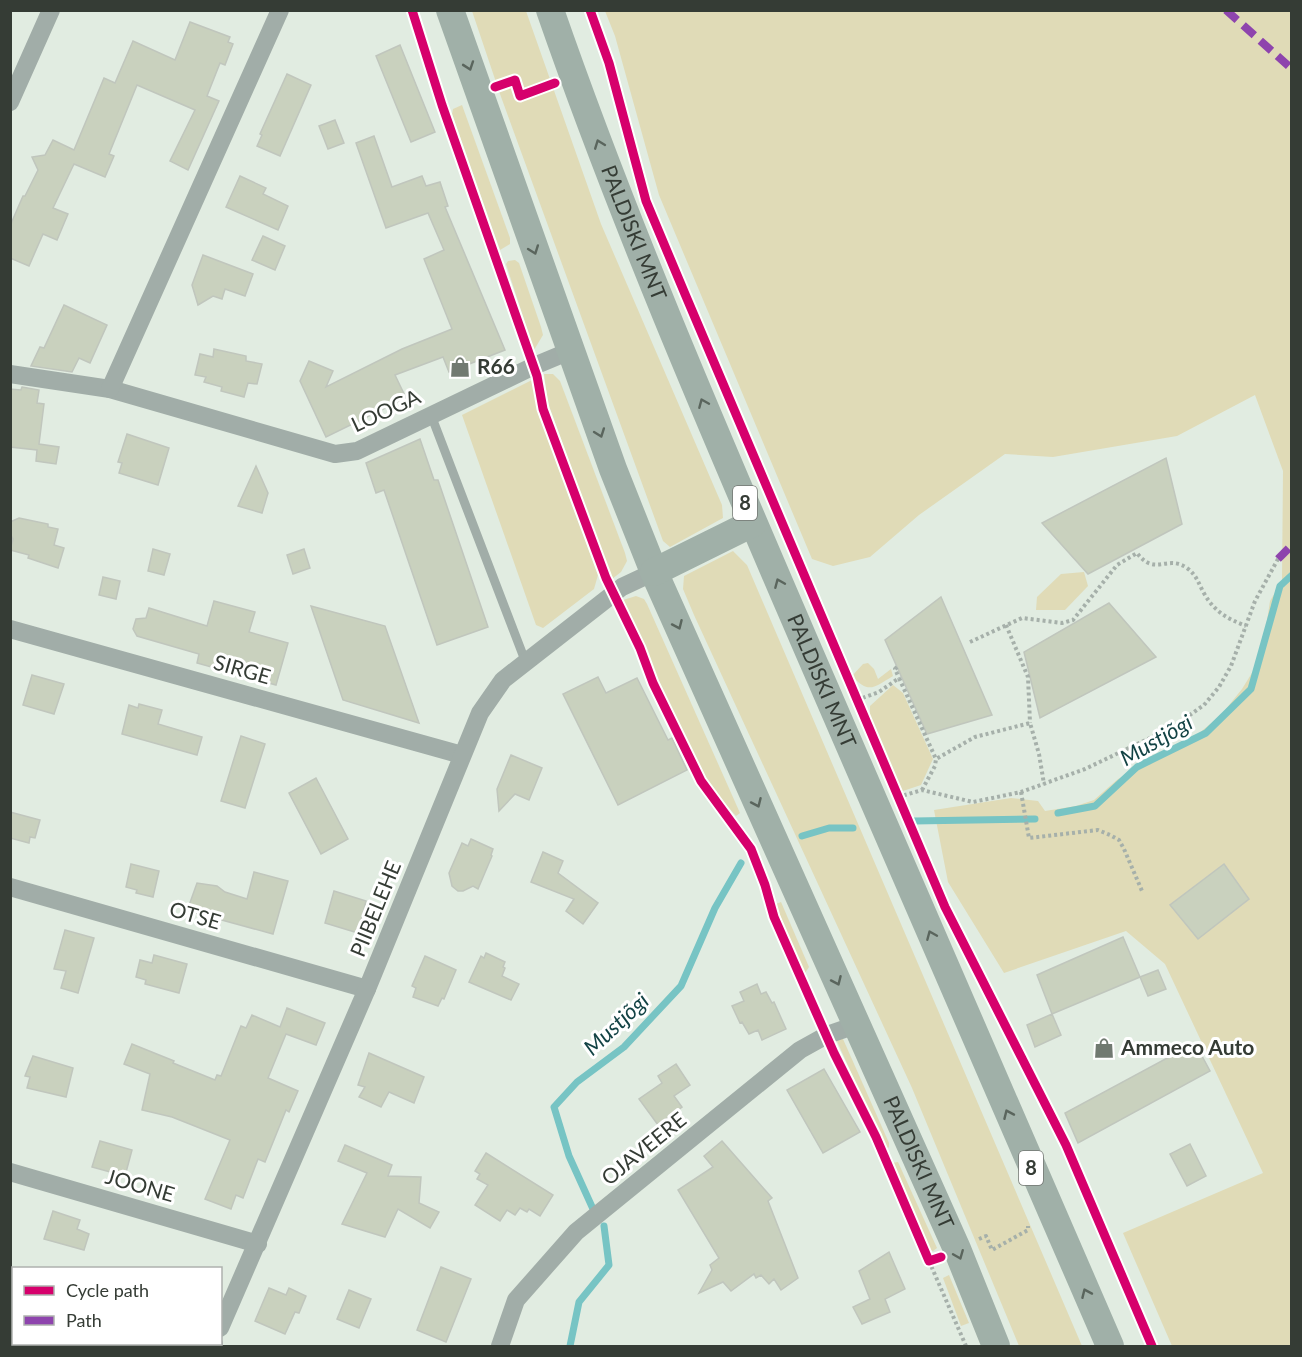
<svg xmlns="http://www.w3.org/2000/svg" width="1302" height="1357" font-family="Lato,sans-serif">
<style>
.green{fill:#e0dbb7}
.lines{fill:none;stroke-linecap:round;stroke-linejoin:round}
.stream{stroke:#77c4c4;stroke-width:7}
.building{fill:#c9d1be;stroke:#c0c6bd;stroke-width:1.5}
.path{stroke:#a6b0aa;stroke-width:4;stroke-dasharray:3 3;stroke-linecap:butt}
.lane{stroke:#a1ada8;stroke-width:9}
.street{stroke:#a1ada8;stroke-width:18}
.primary{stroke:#a0b0a8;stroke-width:28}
.quiet{stroke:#8e44ad;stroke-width:8;stroke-dasharray:15 8;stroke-linecap:butt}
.cycleway-casing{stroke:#fff;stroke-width:13}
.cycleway{stroke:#d6006c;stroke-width:9}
.oneway{stroke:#5a655d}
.labels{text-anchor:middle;stroke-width:6;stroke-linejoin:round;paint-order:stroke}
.shield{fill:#fff;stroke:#727672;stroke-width:1.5}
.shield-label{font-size:20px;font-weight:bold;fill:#353c35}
.street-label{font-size:21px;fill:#353c35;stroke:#fff}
.poi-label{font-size:21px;font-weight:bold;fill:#353c35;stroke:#fff;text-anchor:start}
.water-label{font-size:22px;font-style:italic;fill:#134345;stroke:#fff}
</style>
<rect width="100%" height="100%" fill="#e1ece1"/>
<!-- green -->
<g class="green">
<polygon points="472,11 526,11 601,224 722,505 723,518 670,547 663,541 500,94"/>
<polygon points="605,11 1291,11 1291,1346 1172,1346 1123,1233 1263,1173 1165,964 1126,931 1004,973 948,882 934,810 1011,798 1038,801 1045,811 1076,806 1094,800 1118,779 1198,734 1221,715 1242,689 1255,668 1264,640 1270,601 1282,581 1283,471 1255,395 1177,436 1053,457 1005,454 919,515 870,557 833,566 812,559 659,195 615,36"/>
<polygon points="462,105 510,238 510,244 500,250 452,114 453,109"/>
<polygon points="515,260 519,263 541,327 543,335 534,350 506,264 508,261"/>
<polygon points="544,374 553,374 560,381 625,553 627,561 621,572 612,579 548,403"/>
<polygon points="532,380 539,416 598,575 594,589 543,628 536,625 462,415"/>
<polygon points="733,551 747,565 1082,1346 1019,1346 912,1088 694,615 683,589 684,576"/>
<polygon points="1084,572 1088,586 1065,610 1036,610 1037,597 1061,574"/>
<polygon points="636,596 644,599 647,604 740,813 736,816 703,778 656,682 649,657 623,600"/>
<path d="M868 663 874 669 878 679 891 669 893 676C873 688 869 694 852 676L863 664Z"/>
<polygon points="893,685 903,693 933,759 921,785 903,791 900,791 870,720 870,706"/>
<polygon points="781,902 809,967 805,973 787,934 776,904"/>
<polygon points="836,1039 843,1039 889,1143 889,1147 886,1150"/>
<polygon points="898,1162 937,1248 933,1251 930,1250 892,1163"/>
<polygon points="949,1275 969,1323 961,1326 943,1278"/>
</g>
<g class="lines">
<!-- stream -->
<g class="stream">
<polyline points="1058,813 1095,806 1137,767 1206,733 1251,689 1280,586 1292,575"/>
<polyline points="914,821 1035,819"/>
<polyline points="802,836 829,828 853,828"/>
<polyline points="593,1209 569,1156 554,1107 577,1082 624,1047 681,986 715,908 741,863"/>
<polyline points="570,1346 579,1302 609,1265 604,1226"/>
</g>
</g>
<!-- building -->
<g class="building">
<polygon points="190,22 230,37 228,42 233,44 225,65 220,63 207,96 219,101 188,170 170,161 195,110 137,85 109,154 114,156 105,177 74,164 53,208 68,214 57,240 43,234 29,266 10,258 10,226 23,196 25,196 38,170 32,157 45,155 53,140 74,150 104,78 115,83 133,41 175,60"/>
<polygon points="400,45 435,132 411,142 376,56"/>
<polygon points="287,74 311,85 280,156 257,146 262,135 260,134"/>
<polygon points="335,120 344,143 328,149 319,126"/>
<polygon points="374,136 392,187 422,176 426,186 440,182 448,206 445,207 505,350 449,372 443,357 395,375 406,398 326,437 300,381 309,361 333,371 326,387 402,349 452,329 424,259 444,250 428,213 386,228 356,143"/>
<polygon points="240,176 266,188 263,194 288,206 278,230 226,207"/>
<polygon points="263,236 285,246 275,270 252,260"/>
<polygon points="203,255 253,274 245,296 225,289 222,299 213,296 198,305 192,285"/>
<polygon points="64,305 107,325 90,363 79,358 72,372 31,366 40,347 44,348"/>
<polygon points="214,349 246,356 246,361 262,364 257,384 248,383 244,397 221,391 222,387 204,382 206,377 195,375 200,354 213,357"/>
<polygon points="22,387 39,390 37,403 44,404 39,444 59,447 56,464 36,461 37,450 10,447 10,389 21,390"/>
<polygon points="127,434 169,448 158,485 119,473 122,463 118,462"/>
<polygon points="420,439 434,480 438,480 488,627 437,645 384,490 376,493 366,463"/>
<polygon points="1166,458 1182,524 1088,574 1042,523"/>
<polygon points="256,466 268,493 262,513 238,506"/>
<polygon points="19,518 48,524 48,527 58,529 54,545 64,548 58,568 28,558 29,555 10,550 13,539 10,534 10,522"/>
<polygon points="153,549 170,554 164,575 148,571"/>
<polygon points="304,549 310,568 293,574 287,555"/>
<polygon points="103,577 120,581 116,599 99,595"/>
<polygon points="941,597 992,715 927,734 885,640"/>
<polygon points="214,601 255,612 249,632 288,643 276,685 197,663 199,654 137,636 133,629 136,619 146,618 149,608 207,626"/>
<polygon points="1109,603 1156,657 1040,718 1024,652"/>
<polygon points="311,606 385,626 419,723 343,700"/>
<polygon points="32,675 64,684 54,714 23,705"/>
<polygon points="598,677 606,693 637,678 668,740 672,738 687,770 618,805 563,694"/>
<polygon points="139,704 162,710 158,724 202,737 197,755 122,734 129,705 138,708"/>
<polygon points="241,736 265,744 245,808 221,801"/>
<polygon points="511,755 542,768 529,800 515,794 499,811 497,789"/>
<polygon points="316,778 348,839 321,854 289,793"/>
<polygon points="10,812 40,820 35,838 30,837 29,843 10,838"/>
<polygon points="471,839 493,849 491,855 492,856 478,889 473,886 463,891 458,891 452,886 449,873 462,843 468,846"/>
<polygon points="543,852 563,861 558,873 598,903 583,924 566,911 574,899 531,882"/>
<polygon points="131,864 159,871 153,897 136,893 137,890 126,887"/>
<polygon points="1224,864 1249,899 1198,939 1170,905"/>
<polygon points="254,872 288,881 273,934 218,919 211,921 204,919 201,914 187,911 197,883 217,886 225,892 247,899"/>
<polygon points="334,891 366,901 358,933 325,923"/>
<polygon points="65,930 94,938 78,993 61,988 66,971 54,969"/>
<polygon points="1123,937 1140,977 1052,1014 1037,975"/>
<polygon points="486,953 505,962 503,967 505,968 502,976 519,984 511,1000 469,982 481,956 484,958"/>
<polygon points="154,955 187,964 179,993 145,984 146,980 136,977 140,960 152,963"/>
<polygon points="425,956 456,970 444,999 442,998 438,1006 413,997 416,988 412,986"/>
<polygon points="1158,970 1166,989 1148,996 1140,977"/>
<polygon points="757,984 761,994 766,992 772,1003 774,1002 786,1029 762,1040 758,1030 749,1034 742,1022 740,1023 732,1006 744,1001 740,992"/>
<polygon points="287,1008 325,1023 316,1045 286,1034 268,1078 298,1091 289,1112 286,1110 265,1162 258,1159 243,1198 236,1195 231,1209 205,1199 230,1140 172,1117 142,1110 150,1074 124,1064 132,1044 174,1061 173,1063 215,1080 217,1075 221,1076 241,1026 246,1028 252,1015 280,1027"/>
<polygon points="1052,1014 1061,1035 1035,1047 1027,1025"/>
<polygon points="1195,1043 1210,1071 1078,1143 1065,1113"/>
<polygon points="369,1053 424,1077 414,1103 389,1092 381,1107 359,1097 365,1087 358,1085"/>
<polygon points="33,1056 73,1068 66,1097 27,1088 30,1077 25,1076"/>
<polygon points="676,1064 690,1085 674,1096 682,1107 658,1125 639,1099 662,1083 658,1076"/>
<polygon points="824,1069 860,1132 823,1153 787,1090"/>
<polygon points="100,1141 132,1150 125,1176 92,1167"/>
<polygon points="722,1141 772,1198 768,1201 798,1278 781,1290 774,1279 769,1284 761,1275 756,1278 754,1274 731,1291 723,1282 699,1293 712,1270 710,1265 719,1258 678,1190 713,1167 704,1156"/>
<polygon points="1190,1144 1206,1176 1187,1186 1170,1154"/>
<polygon points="345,1145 392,1165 388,1176 421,1177 419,1203 439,1212 430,1228 398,1209 385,1237 342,1224 367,1173 338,1161"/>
<polygon points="486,1153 553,1195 540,1216 529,1209 527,1212 520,1208 515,1215 507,1210 500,1221 475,1205 488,1185 477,1179 480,1174 475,1171"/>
<polygon points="53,1211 80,1220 77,1229 89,1234 84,1250 44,1239"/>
<polygon points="889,1252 905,1289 885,1299 890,1312 862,1324 853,1307 870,1299 859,1271"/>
<polygon points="441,1267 471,1279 446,1342 417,1330"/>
<polygon points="269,1288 286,1295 289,1288 306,1296 299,1313 295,1312 285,1334 255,1321"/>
<polygon points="349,1290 371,1299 359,1328 337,1319"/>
</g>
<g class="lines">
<!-- path -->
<g class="path">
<polyline points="501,85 515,80 520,96 551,85"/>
<polyline points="1006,625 1028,677 1030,723"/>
<path d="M970 642 1022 618 1062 623 1073 620 1117 565 1137 553C1155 577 1167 554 1187 568 1197 575 1199 585 1205 595 1215 612 1228 619 1246 626"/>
<polyline points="897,667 895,669 899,678"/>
<polyline points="857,700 879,692 899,678 936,759"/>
<polyline points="922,790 935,766 936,759 975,737 1030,723 1039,754 1044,784"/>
<polyline points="1021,792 1029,838 1098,830 1110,835 1119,840 1124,849 1142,891"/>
<polyline points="898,797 922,790 973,802 1021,792 1085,769 1173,727 1204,705 1219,687 1231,666 1255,601 1278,559"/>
<polyline points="979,1239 986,1236 992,1250 1028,1230 1028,1226"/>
<polyline points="929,1261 966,1346"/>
</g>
<!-- lane -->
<polyline class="lane" points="431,415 526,663"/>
<!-- street -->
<g class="street">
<polyline points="10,102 51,10"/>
<polyline points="10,374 110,389 335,454 357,451 534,366 570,351"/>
<polyline points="110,389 280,10"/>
<polyline points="10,629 462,755"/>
<polyline points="10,887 367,989"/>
<polyline points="10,1172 258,1244"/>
<polyline points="220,1328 367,989 480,713 503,680 622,587 654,572"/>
<polyline points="212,1346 214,1344"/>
<polyline points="500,1346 516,1300 576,1232 800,1050 827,1035 856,1025"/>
</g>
<!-- primary -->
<g class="primary">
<path id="s1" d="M450 10 613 469 654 572 957 1249 996 1346"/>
<path id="s2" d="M550 10C624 223 714 431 803 638 904 875 1006 1111 1110 1346"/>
<polyline points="654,572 753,523"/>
</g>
<!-- quiet -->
<g class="quiet">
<polyline points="1226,10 1292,69"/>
<polyline points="1278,559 1292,545"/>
</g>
<!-- cycleway casing -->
<g class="cycleway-casing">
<g id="cycleway">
<polyline points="412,10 442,105 537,376 543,409 606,578 640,648 653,683 701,781 751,849 765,885 774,917 834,1053 876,1137 929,1261 941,1257"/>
<polyline points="590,10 609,63 646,201 685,294 945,907 1066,1145 1152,1346"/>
<polyline points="495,87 515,80 520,96 555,83"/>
</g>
</g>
<!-- cycleway -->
<use href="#cycleway" class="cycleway"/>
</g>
<!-- one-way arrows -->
<defs><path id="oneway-chevron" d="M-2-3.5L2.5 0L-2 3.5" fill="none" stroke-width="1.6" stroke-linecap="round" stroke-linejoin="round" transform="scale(1.5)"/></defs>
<g class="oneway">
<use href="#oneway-chevron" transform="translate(469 66) rotate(71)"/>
<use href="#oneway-chevron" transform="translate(599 144) rotate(-111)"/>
<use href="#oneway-chevron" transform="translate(534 250) rotate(70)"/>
<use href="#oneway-chevron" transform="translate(703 403) rotate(-113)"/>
<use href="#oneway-chevron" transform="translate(600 433) rotate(70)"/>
<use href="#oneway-chevron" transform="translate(779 583) rotate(-113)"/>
<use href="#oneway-chevron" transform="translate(678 625) rotate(66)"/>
<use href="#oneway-chevron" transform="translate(757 803) rotate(66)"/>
<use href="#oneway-chevron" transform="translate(931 935) rotate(-113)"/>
<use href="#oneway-chevron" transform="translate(837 981) rotate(66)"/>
<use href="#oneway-chevron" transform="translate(1008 1114) rotate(-114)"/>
<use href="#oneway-chevron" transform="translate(959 1255) rotate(68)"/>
<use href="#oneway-chevron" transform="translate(1086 1293) rotate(-114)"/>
</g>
<!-- icons -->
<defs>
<g id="shop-bare" transform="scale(1.62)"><path d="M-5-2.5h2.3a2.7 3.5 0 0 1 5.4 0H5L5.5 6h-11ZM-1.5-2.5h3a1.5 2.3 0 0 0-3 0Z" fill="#717a71" stroke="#fff" stroke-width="2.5" paint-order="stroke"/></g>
</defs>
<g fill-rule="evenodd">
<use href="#shop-bare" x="460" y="367"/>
<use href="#shop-bare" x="1104" y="1048"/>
</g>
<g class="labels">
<!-- shield labels -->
<g class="shield">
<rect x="733" y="486" width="24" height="34" rx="4.5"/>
<rect x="1019" y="1151" width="24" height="34" rx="4.5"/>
</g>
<g class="shield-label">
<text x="745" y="510">8</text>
<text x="1031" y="1175">8</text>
</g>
<!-- street labels -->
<g class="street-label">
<text dy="7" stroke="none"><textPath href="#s2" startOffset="238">PALDISKI MNT</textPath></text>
<text transform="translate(386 411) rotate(-25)" y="7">LOOGA</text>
<text transform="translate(242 670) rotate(16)" y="7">SIRGE</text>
<text dy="7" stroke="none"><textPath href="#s2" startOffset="724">PALDISKI MNT</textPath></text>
<text transform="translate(376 909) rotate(-68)" y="7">PIIBELEHE</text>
<text transform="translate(195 916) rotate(16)" y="7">OTSE</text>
<text transform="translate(644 1149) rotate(-39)" y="7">OJAVEERE</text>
<text dy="7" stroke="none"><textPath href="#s1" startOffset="1245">PALDISKI MNT</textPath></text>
<text transform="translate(140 1186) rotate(16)" y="7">JOONE</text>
</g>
<!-- poi labels -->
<g class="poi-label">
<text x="477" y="374">R66</text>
<text x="1121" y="1055">Ammeco Auto</text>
</g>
<!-- water labels -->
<g class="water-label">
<text transform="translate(1156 740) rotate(-30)" y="8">Mustjõgi</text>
<text transform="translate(616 1024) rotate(-43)" y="8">Mustjõgi</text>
</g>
</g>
<!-- border -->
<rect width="1302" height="1357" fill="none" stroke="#353c35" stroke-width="24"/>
<!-- legend -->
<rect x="12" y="1267" width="210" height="78" fill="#ffffff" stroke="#aeb1ae" stroke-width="1.5"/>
<rect x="24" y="1286" width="30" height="9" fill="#d6006c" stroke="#aeb1ae" stroke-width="1.5"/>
<text x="66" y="1297" font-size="18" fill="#353c35">Cycle path</text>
<rect x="24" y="1316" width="30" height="9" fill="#8e44ad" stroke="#aeb1ae" stroke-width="1.5"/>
<text x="66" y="1327" font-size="18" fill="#353c35">Path</text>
</svg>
